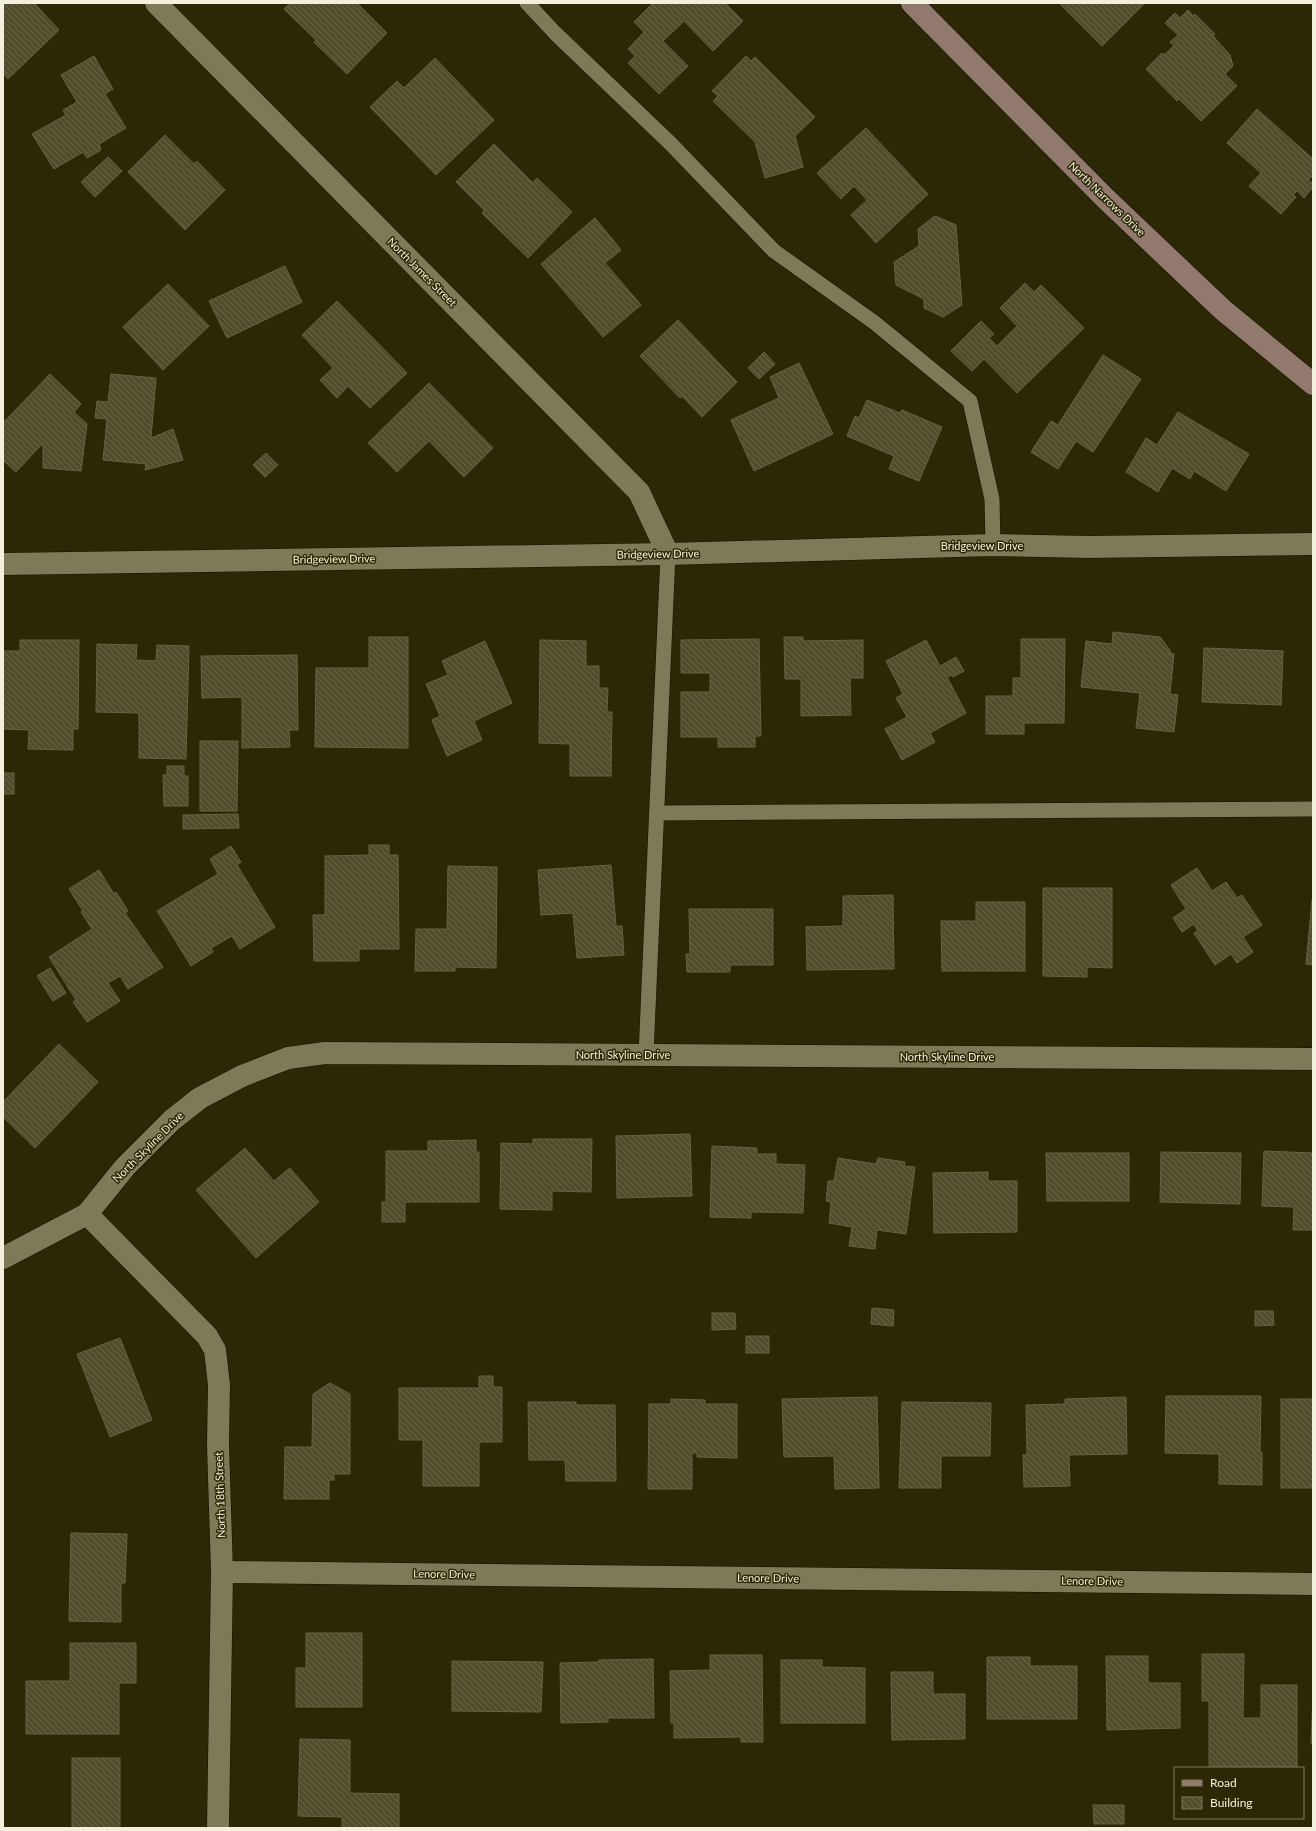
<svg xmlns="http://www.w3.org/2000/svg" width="1316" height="1831" font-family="Lato,sans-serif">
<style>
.building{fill:url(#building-back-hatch);stroke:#676340}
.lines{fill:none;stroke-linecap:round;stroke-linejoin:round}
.lane-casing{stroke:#141000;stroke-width:16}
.street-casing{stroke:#141000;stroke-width:23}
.secondary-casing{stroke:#141000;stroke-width:23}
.lane{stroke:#7e7956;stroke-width:15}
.street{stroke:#7e7956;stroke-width:22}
.secondary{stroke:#92796e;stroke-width:22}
.labels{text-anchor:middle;stroke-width:3;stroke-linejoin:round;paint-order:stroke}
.street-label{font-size:11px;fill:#f3f1de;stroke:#2c2805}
</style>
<defs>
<pattern id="building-back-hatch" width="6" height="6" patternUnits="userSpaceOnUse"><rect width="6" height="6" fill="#514c2b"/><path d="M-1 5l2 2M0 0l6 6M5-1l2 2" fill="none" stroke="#6a6649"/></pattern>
</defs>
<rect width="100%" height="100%" fill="#2c2805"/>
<!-- building -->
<g class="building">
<polygon points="3,3 34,3 59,30 8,79 3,73"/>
<polygon points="290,3 357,3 387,33 347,74 314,42 316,40 284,9"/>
<polygon points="653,3 725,3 743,21 713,51 684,21 663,41 688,66 659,94 628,63 635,56 628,49 644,32 634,22"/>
<polygon points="1059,3 1145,3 1102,46"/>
<polygon points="1188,10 1193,16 1195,14 1215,34 1213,36 1230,55 1233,66 1225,74 1237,86 1201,121 1179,99 1177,101 1146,69 1162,53 1164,55 1174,46 1170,42 1178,35 1165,23 1175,13 1180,18"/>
<polygon points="94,56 113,89 105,94 126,128 99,144 101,150 87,158 83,152 54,169 32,134 66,115 63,110 77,102 61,75"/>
<polygon points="746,56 751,61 755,57 815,117 795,136 803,167 765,178 755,142 713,101 718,96 712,91"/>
<polygon points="435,58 494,120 436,175 370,107 397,81 404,88"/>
<polygon points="1257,109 1313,159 1313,175 1308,180 1313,184 1313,187 1304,198 1297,191 1293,195 1296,197 1281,214 1249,186 1261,173 1227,143"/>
<polygon points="866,128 928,194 876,243 851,215 867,200 854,186 841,199 817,173"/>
<polygon points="165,135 194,164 197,161 225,190 185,230 128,172"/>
<polygon points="494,144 533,183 537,178 572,212 528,258 482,213 484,210 456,182"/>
<polygon points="108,157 122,171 95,197 81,182"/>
<polygon points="935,216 956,225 962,305 943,317 924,308 924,299 896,285 894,262 919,246 918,229"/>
<polygon points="595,218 621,250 605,263 641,305 603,337 541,264"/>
<polygon points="285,266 302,302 227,338 209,301"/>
<polygon points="1025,283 1034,292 1041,285 1084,328 1017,393 984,359 972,371 951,351 981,321 994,334 989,338 997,346 1017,326 1000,308"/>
<polygon points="168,284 209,326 163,370 123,327"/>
<polygon points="337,301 407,373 370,408 348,386 337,398 320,380 333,368 302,335"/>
<polygon points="678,320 737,382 702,417 682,396 680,398 640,356"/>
<polygon points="764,352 775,364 759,379 748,368"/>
<polygon points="1103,355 1141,379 1093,452 1076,441 1058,469 1031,452 1051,421 1058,425"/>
<polygon points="799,363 833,434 754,471 731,420 779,398 770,377"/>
<polygon points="50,374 81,404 74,412 87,424 81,471 43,468 43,443 16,472 3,460 3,423"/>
<polygon points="111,374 156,378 151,438 173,429 183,460 145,470 146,464 103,460 107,419 95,418 97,401 108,402"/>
<polygon points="429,383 493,448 464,477 429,441 397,472 368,443"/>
<polygon points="867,400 900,413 902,410 942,427 919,481 889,469 894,456 847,436 855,416 859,418"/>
<polygon points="1178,412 1249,454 1226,491 1194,471 1190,479 1172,468 1158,492 1126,472 1146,438 1157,445"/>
<polygon points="266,453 278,465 265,477 253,465"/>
<polygon points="1113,632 1160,637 1170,650 1170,653 1174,654 1170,694 1178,695 1174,732 1136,728 1140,693 1081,687 1086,641 1112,644"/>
<polygon points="369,637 408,637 408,748 315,747 316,668 369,668"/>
<polygon points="784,637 803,637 803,641 863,640 863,678 850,678 851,715 801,716 801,679 785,679"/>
<polygon points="759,639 761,736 755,736 755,747 718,747 718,737 681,737 681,692 710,692 710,673 681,673 681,640"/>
<polygon points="1021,639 1065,639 1064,723 1024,723 1024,734 986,734 986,696 1013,696 1013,678 1021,678"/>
<polygon points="20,640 79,640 78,729 73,729 73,750 28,749 29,730 3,729 3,651 20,651"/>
<polygon points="540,640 586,641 586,666 599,666 599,688 608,688 607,712 612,712 611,776 570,776 570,744 539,743"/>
<polygon points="926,640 940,666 956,657 964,671 953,677 951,675 947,677 966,713 930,733 935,742 902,760 885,729 907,717 896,698 903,694 886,661"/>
<polygon points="485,641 512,703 474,721 482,740 447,756 432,720 440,716 426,684 448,675 442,661"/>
<polygon points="97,644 137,645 136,660 156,661 157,645 189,646 186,759 139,758 139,713 96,712"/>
<polygon points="1204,648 1283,651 1281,705 1202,702"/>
<polygon points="297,655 298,730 289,730 290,747 242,748 242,697 202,698 201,656"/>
<polygon points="200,741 238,741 237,811 200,811"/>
<polygon points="167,766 184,766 184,776 188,776 188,806 164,806 163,775 167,775"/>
<rect x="3" y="773" width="11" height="21"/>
<polygon points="238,814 239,828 183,829 183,815"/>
<polygon points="369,845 389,845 389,855 398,855 399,949 359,949 359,961 314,961 313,915 325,915 325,856 369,855"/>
<polygon points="231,846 241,862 237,865 275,927 240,949 232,936 211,948 213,952 191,966 157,911 218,874 210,859"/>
<polygon points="611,865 616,926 622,926 624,955 577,958 573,913 541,915 538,870"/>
<polygon points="448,866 497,867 496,968 455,967 455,971 415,971 416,929 447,929"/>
<polygon points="1197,868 1212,891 1226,882 1237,898 1242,895 1262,925 1243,937 1253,952 1237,963 1231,954 1215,965 1194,933 1198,931 1194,924 1182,932 1173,918 1186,909 1171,885"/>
<polygon points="99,870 114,894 116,892 128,911 125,913 163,967 128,989 120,976 108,983 120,1001 87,1022 73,1002 76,1000 49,957 92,929 81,912 83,911 69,889"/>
<polygon points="1043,888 1112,888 1112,968 1087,967 1087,977 1043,976"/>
<polygon points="893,895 894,969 807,970 806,927 843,926 843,896"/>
<polygon points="1312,900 1313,900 1313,965 1306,964"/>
<polygon points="976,902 1025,902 1025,971 942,971 941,921 976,921"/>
<polygon points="689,909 773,909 773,965 730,965 730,972 687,972 686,954 690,954"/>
<polygon points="50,968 66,993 53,1001 37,976"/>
<polygon points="59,1044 98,1082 35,1148 3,1117 3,1102"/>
<polygon points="690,1134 692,1196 617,1198 616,1136"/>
<polygon points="533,1139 592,1139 591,1192 552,1191 552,1210 500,1209 501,1143 533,1144"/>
<polygon points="476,1140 476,1152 479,1152 479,1202 405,1202 405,1222 382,1222 382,1202 386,1202 386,1151 428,1151 428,1141"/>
<polygon points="712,1146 757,1148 757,1154 776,1154 776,1164 805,1165 803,1213 751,1212 751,1218 710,1217"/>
<polygon points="245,1148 274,1181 290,1168 319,1202 256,1258 196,1190"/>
<polygon points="1264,1151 1313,1153 1313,1230 1293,1230 1294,1207 1262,1206"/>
<polygon points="1161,1152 1241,1153 1240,1204 1160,1202"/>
<polygon points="1046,1153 1129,1153 1129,1201 1047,1201"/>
<polygon points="838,1158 876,1164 878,1158 905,1162 904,1166 915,1167 906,1234 877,1230 875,1249 849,1246 852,1227 829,1223 831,1202 826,1201 828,1181 834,1181"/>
<polygon points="988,1172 988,1181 1017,1181 1017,1232 934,1233 933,1173"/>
<polygon points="872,1308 894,1310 893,1326 871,1324"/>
<polygon points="1255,1311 1273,1311 1274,1325 1255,1326"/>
<polygon points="712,1313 735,1313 736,1329 712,1330"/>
<rect x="746" y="1336" width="23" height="17"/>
<polygon points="120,1338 152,1420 110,1437 77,1354"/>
<polygon points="479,1376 493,1376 493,1387 502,1387 502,1442 479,1442 479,1486 423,1486 423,1440 399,1440 399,1388 479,1388"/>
<polygon points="330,1383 350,1394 350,1474 334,1474 334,1480 329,1480 329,1499 284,1499 285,1447 312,1447 313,1394"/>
<polygon points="1166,1396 1261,1396 1260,1452 1262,1453 1262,1485 1219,1484 1219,1454 1165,1453"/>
<polygon points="877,1397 879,1488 835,1489 834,1456 784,1457 782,1399"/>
<polygon points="1126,1397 1127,1454 1069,1455 1070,1486 1024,1487 1023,1455 1027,1455 1026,1405 1065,1404 1065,1399"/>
<polygon points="671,1399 705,1400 705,1404 737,1404 737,1458 697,1457 697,1453 692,1453 692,1489 648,1489 649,1404 671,1404"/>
<rect x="1281" y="1399" width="32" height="89"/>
<polygon points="528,1402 576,1402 576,1405 615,1405 616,1481 566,1481 565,1460 529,1460"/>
<polygon points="902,1402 991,1403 990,1456 941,1456 941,1488 899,1488"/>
<polygon points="71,1533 127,1534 125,1583 121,1583 121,1622 69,1621"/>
<polygon points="306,1633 362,1633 362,1707 296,1707 296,1668 306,1668"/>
<polygon points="70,1643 136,1643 136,1683 119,1683 119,1734 26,1734 26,1681 70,1681"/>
<polygon points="1202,1654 1244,1654 1243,1718 1261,1718 1261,1685 1297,1685 1297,1768 1209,1768 1209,1701 1202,1701"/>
<polygon points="710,1655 762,1655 763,1742 741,1742 741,1737 674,1738 674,1723 671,1723 670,1671 710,1670"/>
<polygon points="1106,1656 1148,1656 1148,1683 1180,1683 1180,1728 1107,1730"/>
<polygon points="987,1657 1030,1657 1030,1666 1077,1666 1077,1719 987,1719"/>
<polygon points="653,1659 654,1718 608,1718 608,1722 561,1723 560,1663 599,1662 599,1660"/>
<polygon points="781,1660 822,1660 822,1667 865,1668 865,1723 781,1723"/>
<polygon points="452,1661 543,1662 541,1712 452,1711"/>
<polygon points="891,1672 933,1672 933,1694 965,1694 965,1739 892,1740"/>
<polygon points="1313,1693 1313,1744 1311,1744"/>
<polygon points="300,1739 350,1740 350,1793 399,1794 399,1828 342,1828 342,1817 298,1816"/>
<rect x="72" y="1758" width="48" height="70"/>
<polygon points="1093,1805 1124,1805 1124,1824 1094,1824"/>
</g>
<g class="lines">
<!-- lane casing -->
<g class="lane-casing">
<g id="lane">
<polyline points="527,3 555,33 671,144 774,251 875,323 970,401 992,499 993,545"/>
<polyline points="657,813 1313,809"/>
<polyline points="646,1055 668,554"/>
</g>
</g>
<!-- street casing -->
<g class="street-casing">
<g id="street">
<polyline points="156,3 639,492 668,554"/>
<polyline points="3,564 668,554 993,545 1089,547 1313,544"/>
<polyline points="87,1214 207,1336 215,1350 219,1385 218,1445 222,1572 218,1828"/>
<polyline points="3,1258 87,1214 125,1167 172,1120 200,1098 242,1076 288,1058 325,1053 1313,1059"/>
<polyline points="222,1572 1313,1584"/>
</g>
</g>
<!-- secondary casing -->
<g class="secondary-casing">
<polyline id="secondary" points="912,3 1106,199 1223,310 1313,384"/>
</g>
<!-- lane -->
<use href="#lane" class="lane"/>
<!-- street -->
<use href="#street" class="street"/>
<!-- secondary -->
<use href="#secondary" class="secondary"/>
</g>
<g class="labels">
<!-- street labels -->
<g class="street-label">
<text transform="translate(1107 199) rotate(44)" y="4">North Narrows Drive</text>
<text transform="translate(422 272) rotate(45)" y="4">North James Street</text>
<text x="982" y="550">Bridgeview Drive</text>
<text transform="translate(658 554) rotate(-1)" y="4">Bridgeview Drive</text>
<text transform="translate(334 559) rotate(-1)" y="4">Bridgeview Drive</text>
<text x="623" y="1059">North Skyline Drive</text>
<text x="947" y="1061">North Skyline Drive</text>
<text transform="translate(148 1147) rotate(-45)" y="4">North Skyline Drive</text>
<text transform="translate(220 1495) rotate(-92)" y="4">North 18th Street</text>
<text transform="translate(444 1574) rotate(1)" y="4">Lenore Drive</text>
<text transform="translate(768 1578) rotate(1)" y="4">Lenore Drive</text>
<text transform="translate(1092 1581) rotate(1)" y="4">Lenore Drive</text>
</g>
</g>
<!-- border -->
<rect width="1316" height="1831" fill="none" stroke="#f3f1de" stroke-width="8"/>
<!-- legend -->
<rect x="1174" y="1767" width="130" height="52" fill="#2c2805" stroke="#7c785c"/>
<rect x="1182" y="1780" width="20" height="6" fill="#92796e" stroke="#7c785c"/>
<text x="1210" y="1787" font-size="12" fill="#f3f1de">Road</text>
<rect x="1182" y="1797" width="20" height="12" fill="url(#building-back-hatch)" stroke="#7c785c"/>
<text x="1210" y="1807" font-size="12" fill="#f3f1de">Building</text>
</svg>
